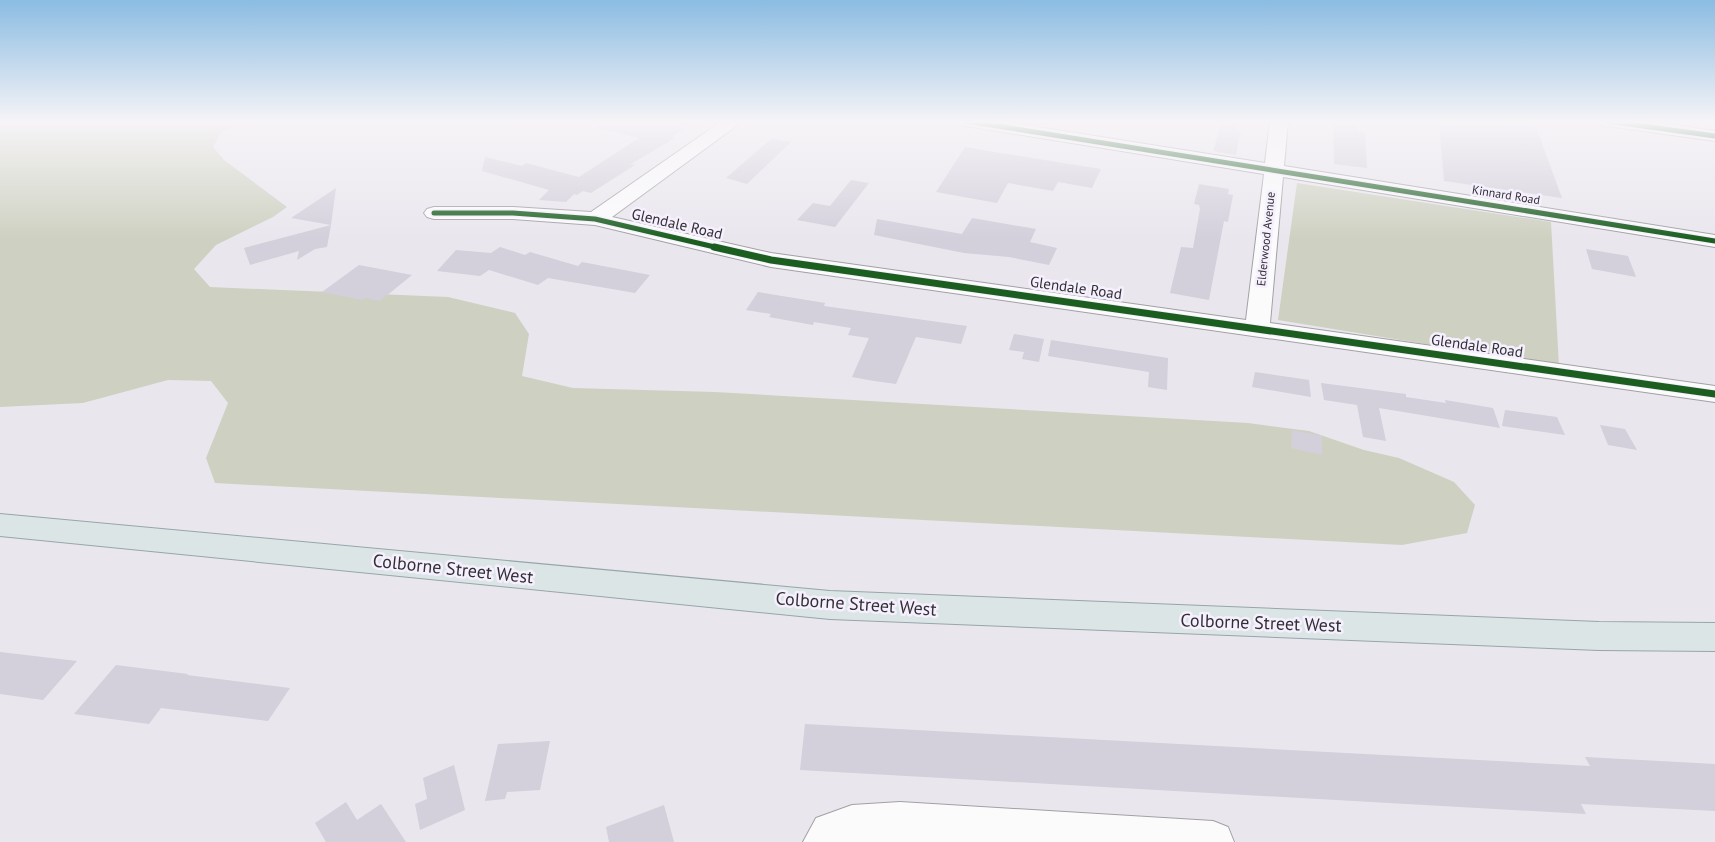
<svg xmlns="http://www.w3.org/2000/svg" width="1715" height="842" font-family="'PT Sans',sans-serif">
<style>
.green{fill:#ced1c1}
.building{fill:#d3cfdb}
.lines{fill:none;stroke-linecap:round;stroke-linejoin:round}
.minor-casing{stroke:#a2a0a5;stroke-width:2}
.major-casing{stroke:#95a6aa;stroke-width:2}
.minor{fill:#fcfbfc;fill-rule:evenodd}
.major{fill:#dce5e6;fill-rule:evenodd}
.cycleway-far1-casing{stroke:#f6f0fe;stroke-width:8}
.cycleway-casing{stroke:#f6f0fe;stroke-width:9}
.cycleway-far1{stroke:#1b5e20;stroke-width:5}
.cycleway{stroke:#1b5e20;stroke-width:7}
.labels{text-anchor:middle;stroke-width:5;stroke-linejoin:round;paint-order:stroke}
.far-street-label{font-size:12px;fill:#312f34;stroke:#f6f0fe}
.street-label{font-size:15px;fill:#312f34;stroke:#f6f0fe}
.near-street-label{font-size:18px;fill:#312f34;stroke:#f6f0fe}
</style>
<rect width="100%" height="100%" fill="#eae6ee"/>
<!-- green -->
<g class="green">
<polygon points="0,121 242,121 221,133 213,147 224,160 287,207 273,217 216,245 194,269 210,287 448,297 515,313 529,334 522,376 573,388 715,392 1248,423 1309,431 1364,450 1399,458 1454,482 1475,505 1467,533 1402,545 215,483 206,458 228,403 211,381 168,380 83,403 0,407"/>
<polygon points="1297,183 1551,222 1559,366 1278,320"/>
</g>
<!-- building -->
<g class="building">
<polygon points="598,121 695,121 672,137 675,138 631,164 635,165 591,193 583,191 577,195 574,194 566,202 539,200 549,190 482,171 485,157 522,166 526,163 579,177 639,138 597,128"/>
<polygon points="1222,121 1239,121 1237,130 1241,130 1236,155 1213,151"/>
<polygon points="1333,121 1357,121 1357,132 1365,133 1367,168 1334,164"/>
<polygon points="1458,121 1492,121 1536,127 1562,198 1444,181 1439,123 1459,126"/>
<polygon points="771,139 791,142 747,184 726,178"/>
<polygon points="965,147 1000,153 1101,169 1092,188 1058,182 1053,191 1008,183 997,203 936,192"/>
<polygon points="851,180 869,183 835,227 797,220 813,203 830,206"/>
<polygon points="1199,184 1229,189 1228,194 1233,195 1228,222 1224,221 1209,300 1170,293 1181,247 1193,248 1200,209 1199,205 1194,204"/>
<polygon points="336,188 331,225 291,218"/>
<polygon points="972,218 1036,229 1030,242 1057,248 1049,265 1009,257 964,253 874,235 877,219 962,234"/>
<polygon points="331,225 327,247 315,249 297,260 299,251 250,265 244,248"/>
<polygon points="500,247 525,255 530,252 578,266 582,262 650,275 635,293 548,278 538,285 489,270 480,276 437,271 456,250 491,253"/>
<polygon points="1586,249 1628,256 1636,277 1592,269"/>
<polygon points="359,265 412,275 380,301 365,298 362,300 322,292"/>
<polygon points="758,292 825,303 824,306 967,326 961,344 916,337 896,384 874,381 852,377 869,338 848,335 851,328 814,322 813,325 769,317 771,314 746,310"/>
<polygon points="1014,334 1044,339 1039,362 1022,359 1024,352 1009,350"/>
<polygon points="1051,340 1168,358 1167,390 1148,387 1149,372 1048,356"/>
<polygon points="1255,372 1309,380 1311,397 1252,387"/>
<polygon points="1321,383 1406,394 1406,397 1446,403 1445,400 1493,408 1500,428 1379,408 1386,441 1363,437 1357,405 1324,400"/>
<polygon points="1505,410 1557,417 1565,435 1502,426"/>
<polygon points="1600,425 1625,429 1637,450 1608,445"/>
<polygon points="1292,430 1322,436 1322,455 1291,448"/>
<polygon points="0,652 77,661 43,700 0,694"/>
<polygon points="116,665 188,674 187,675 290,688 268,721 161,708 149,724 74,714"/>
<polygon points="805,724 1590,766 1585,757 1715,764 1715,811 1581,804 1586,814 800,770"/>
<polygon points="550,741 540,790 507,792 505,799 485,801 498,744"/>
<polygon points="454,765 465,810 420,830 415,804 427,799 423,778"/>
<polygon points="346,802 357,820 381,804 406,842 326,842 315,823"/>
<polygon points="664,805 674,842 609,842 606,827"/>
</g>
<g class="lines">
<!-- minor casing -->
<g class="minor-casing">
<g id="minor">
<polygon points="722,121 743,121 612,217 771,253 1246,320 1264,174 966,126 960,125 957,121 1000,121 1265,163 1270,121 1288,121 1284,166 1715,235 1715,247 1283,177 1270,323 1715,386 1715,402 771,267 595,225 513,219 434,219 427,217 424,213 427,209 434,207 513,207 591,212"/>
<polygon points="1598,121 1647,121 1715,131 1715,141 1607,126 1601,125"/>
<polygon points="900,802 1213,821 1228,827 1234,842 803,842 816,818 852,805"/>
</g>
</g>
<!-- major casing -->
<g class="major-casing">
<polygon id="major" points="0,514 830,591 1599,622 1715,623 1715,651 1599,650 830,619 0,536"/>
</g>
<!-- minor -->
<use href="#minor" class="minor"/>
<!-- major -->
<use href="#major" class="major"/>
<!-- cycleway-far1 casing -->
<g class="cycleway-far1-casing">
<g id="cycleway-far1">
<polyline points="966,121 1715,241"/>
<polyline points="1607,121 1715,136"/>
<polyline points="434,213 513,213 595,219 719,248"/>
</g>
</g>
<!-- cycleway casing -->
<g class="cycleway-casing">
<polyline id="cycleway" points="714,247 771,260 1715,394"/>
</g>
<!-- cycleway-far1 -->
<use href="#cycleway-far1" class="cycleway-far1"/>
<!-- cycleway -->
<use href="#cycleway" class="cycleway"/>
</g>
<!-- sky -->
<linearGradient id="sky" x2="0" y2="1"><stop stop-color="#8bbce2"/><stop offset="0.51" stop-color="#f6f4f7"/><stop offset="1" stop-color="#f6f4f7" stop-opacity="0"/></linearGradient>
<rect width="1715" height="239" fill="url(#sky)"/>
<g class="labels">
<!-- far-street labels -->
<g class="far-street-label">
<text transform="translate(1506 195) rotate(9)" y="4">Kinnard Road</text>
<text transform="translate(1266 239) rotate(-84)" y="4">Elderwood Avenue</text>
</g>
<!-- street labels -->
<g class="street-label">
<text transform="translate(677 224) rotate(13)" y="5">Glendale Road</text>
<text transform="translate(1076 288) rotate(8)" y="5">Glendale Road</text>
<text transform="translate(1477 346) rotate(8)" y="5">Glendale Road</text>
</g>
<!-- near-street labels -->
<g class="near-street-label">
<text transform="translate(453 569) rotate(6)" y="6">Colborne Street West</text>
<text transform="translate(856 604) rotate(4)" y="6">Colborne Street West</text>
<text transform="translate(1261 623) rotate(2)" y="6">Colborne Street West</text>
</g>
</g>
</svg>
